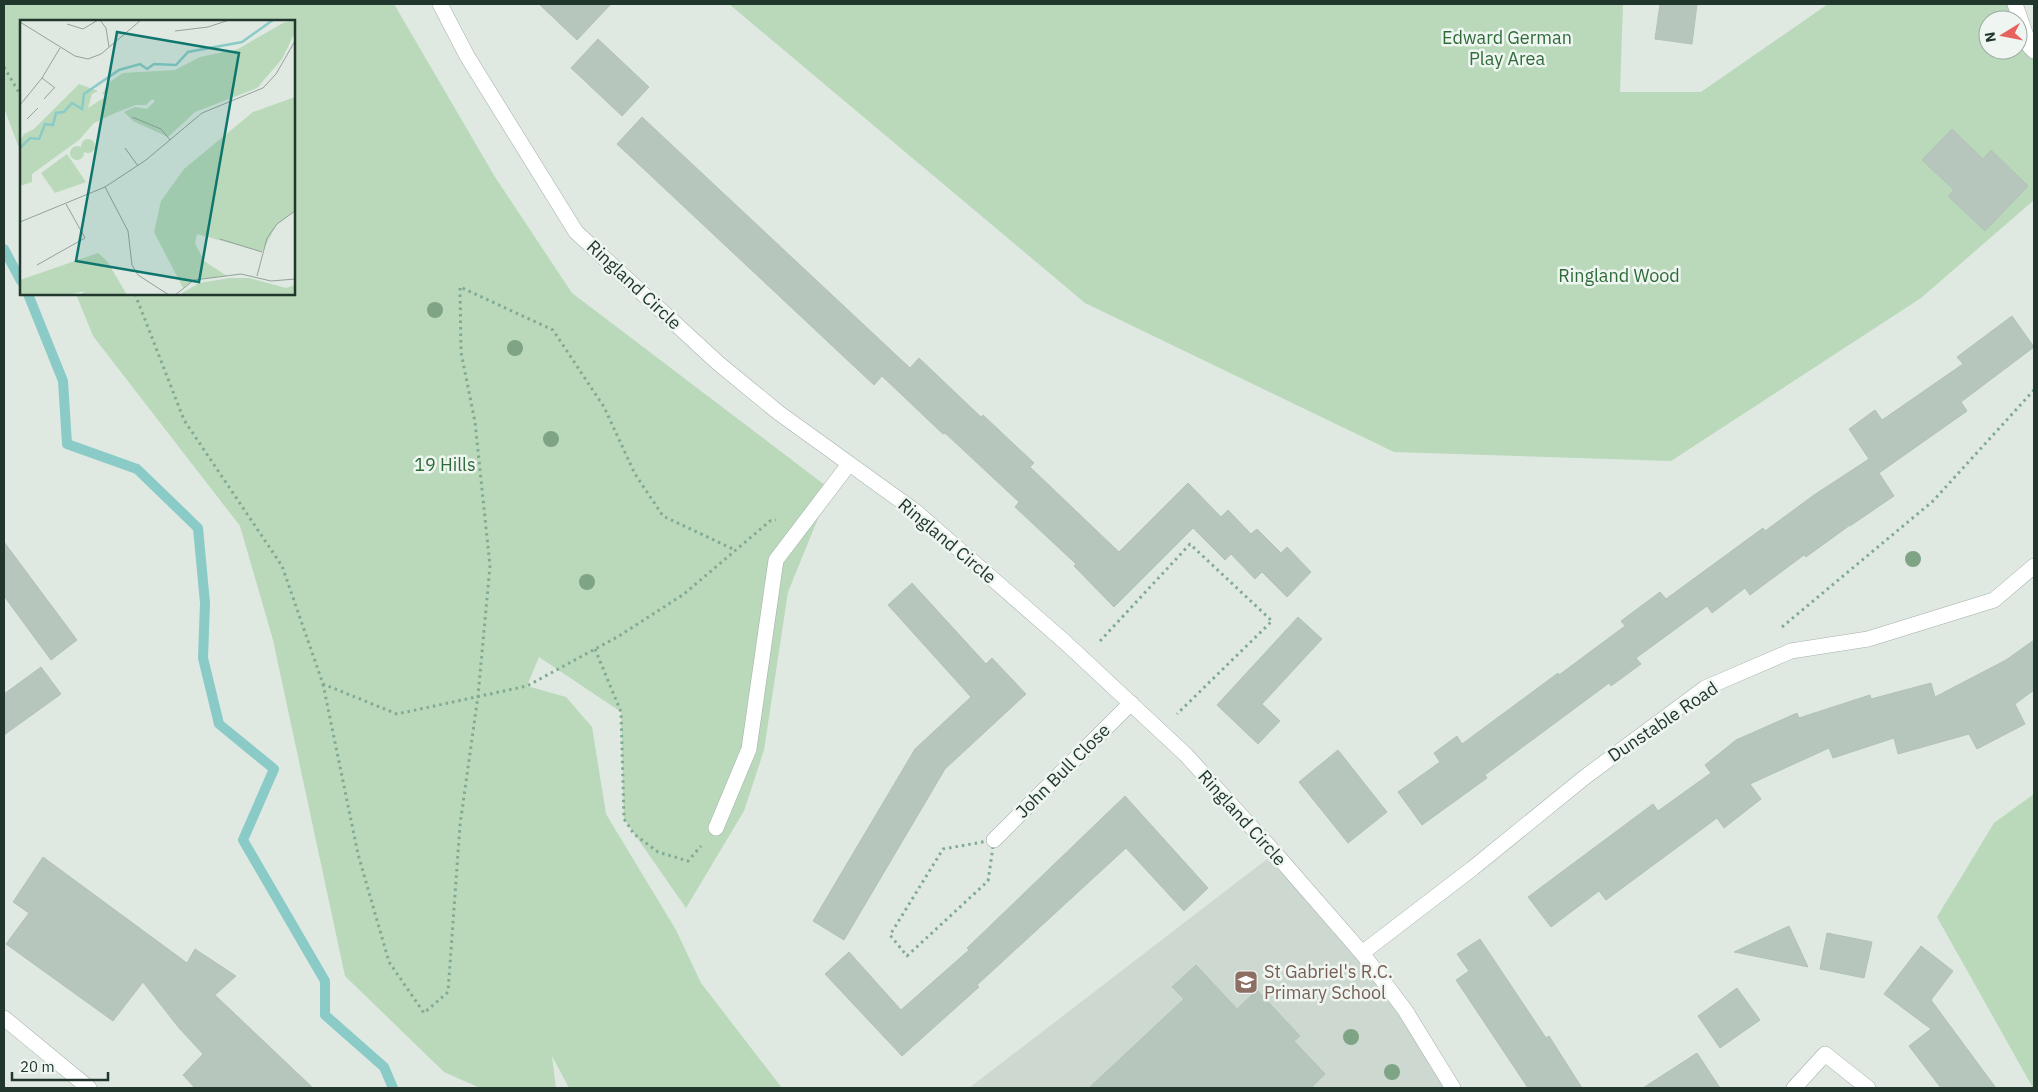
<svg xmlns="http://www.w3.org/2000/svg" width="2038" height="1092" font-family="'IBM Plex Sans',sans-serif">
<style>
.built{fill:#cdd8d1}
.green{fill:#b9d9ba;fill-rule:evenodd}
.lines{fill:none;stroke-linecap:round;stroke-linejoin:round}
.stream{stroke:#8acbc7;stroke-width:10}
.building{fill:#b7c6bd;stroke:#b2c2b8}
.service-casing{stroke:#a2b0a8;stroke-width:16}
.minor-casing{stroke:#a2b0a8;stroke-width:16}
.tertiary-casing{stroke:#a2b0a8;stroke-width:16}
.path{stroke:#81aa95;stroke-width:3;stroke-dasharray:2.5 4;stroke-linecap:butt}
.service{stroke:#fff;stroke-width:15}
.minor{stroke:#fff;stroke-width:15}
.tertiary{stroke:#fff;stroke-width:15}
.tree{fill:#7ea485}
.labels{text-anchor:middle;stroke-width:5;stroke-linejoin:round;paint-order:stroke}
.park-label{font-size:18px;fill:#2f6b39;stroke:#eff6f1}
.street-label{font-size:18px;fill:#21372d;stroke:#eff6f1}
.education-label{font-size:18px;fill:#785e54;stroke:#eff6f1;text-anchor:start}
.inset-river{fill:none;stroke:#8acbc7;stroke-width:2.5}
.inset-road{fill:none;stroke:#93a29a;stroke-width:1}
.view{fill:#0f766e;fill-opacity:0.15;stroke:#0f766e;stroke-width:2.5}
.inset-edge{fill:none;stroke:#21372d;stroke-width:2.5}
</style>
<rect width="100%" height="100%" fill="#dfe9e2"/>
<!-- built -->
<polygon class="built" points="1275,853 1362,953 1453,1088 969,1088"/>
<!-- green -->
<g class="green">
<polygon points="4,4 394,4 495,177 572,293 830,489 788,592 764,750 744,811 686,908 624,819 621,712 539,657 527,686 566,697 592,727 606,814 676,930 701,983 782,1088 569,1088 552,1056 556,1088 480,1088 444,1072 345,976 273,640 240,526 93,336 76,294 294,294 294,21 21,21 21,153 4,108"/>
<path d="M729 4H1623L1620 92H1701L1828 4H2015L2034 51V200L1921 298 1671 461 1394 452 1085 303ZM1988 20H2018V50H1988Z"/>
<polygon points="2034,794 2034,1088 2033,1088 1937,917 1994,823"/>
</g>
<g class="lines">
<!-- stream -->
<g class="stream">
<polyline points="4,249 21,281"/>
<polyline points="28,294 63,381 67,444 137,469 198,528 205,603 203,658 219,724 274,769 243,840 325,981 325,1015 384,1067 393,1088"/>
</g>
</g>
<!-- building -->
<g class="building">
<polygon points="539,4 611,4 577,40"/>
<polygon points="1660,4 1697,4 1692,44 1655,39"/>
<polygon points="598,39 649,87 622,116 571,68"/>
<polygon points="642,117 910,368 919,358 981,417 983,415 1034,463 1030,467 1119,552 1188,483 1221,517 1228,510 1251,534 1257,529 1281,553 1287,547 1311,572 1287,597 1262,572 1255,579 1231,554 1225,560 1193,528 1114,607 1074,566 1076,564 1015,507 1019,502 945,433 943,434 882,376 874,385 617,144"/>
<polygon points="1952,129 1983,159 1991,150 2028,186 1985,231 1948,196 1954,190 1922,160"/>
<polygon points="2012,316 2034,347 1961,402 1967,411 1879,473 1894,496 1850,526 1850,525 1806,557 1804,555 1750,595 1745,588 1712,613 1707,606 1636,658 1641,664 1611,686 1609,683 1485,775 1487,778 1422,825 1398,792 1440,762 1434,753 1457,736 1462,744 1558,673 1559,675 1625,626 1621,621 1660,592 1666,599 1763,528 1765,531 1814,495 1869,459 1849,429 1875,410 1882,420 1963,364 1957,357"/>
<polygon points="4,542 77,640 51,660 4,596"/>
<polygon points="912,583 986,664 992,658 1026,694 945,769 844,940 813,921 915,749 971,697 888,605"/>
<polygon points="1298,617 1322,639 1262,704 1280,721 1258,744 1217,705"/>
<polygon points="2034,640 2034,690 2015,704 2025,724 1977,749 1969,734 1898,754 1894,738 1833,758 1829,748 1750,784 1761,799 1724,828 1717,818 1606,900 1599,891 1551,927 1528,897 1653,804 1658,811 1711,773 1705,765 1736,740 1797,713 1799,718 1870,695 1871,699 1931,683 1935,697 2006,660"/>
<polygon points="41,667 61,694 4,735 4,694"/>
<polygon points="1338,750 1387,812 1348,843 1299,782"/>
<polygon points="1125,796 1208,888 1184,911 1126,848 977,985 979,987 902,1056 825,974 849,952 901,1010 969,950 967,948"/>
<polygon points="43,857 187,963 195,949 236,976 215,995 313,1088 195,1088 183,1075 203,1054 179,1028 143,982 113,1021 6,944 29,913 13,902"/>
<polygon points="1789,926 1808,967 1734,952"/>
<polygon points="1827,933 1872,942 1864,978 1820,969"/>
<polygon points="1480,939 1546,1038 1549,1036 1582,1088 1528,1088 1456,980 1469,971 1457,954"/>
<polygon points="1921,946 1953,971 1931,1000 1996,1088 1941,1088 1909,1046 1931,1029 1884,994"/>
<polygon points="1196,965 1237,1009 1257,990 1300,1036 1294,1041 1325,1074 1311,1088 1089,1088 1184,999 1172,987"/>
<polygon points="1737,988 1760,1020 1720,1048 1698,1016"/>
<polygon points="1697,1053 1720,1088 1643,1088"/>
</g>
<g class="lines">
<!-- service casing -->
<g class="service-casing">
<polyline id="service" points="716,828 749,749 776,560 849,464"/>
</g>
<!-- minor casing -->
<g class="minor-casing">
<g id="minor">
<polyline points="2015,4 2030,47 2034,51"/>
<polyline points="994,840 1131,703"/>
<polyline points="1362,953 1473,868 1585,777 1705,688 1791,651 1868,639 1994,600 2034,566"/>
<polyline points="4,1018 89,1088"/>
<polyline points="1794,1088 1825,1054 1868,1088"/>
</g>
</g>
<!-- tertiary casing -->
<g class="tertiary-casing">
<polyline id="tertiary" points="440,4 467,56 576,232 718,363 779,413 915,511 1066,643 1186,755 1275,853 1362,953 1405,1010 1453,1088"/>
</g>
<!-- path -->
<g class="path">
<polyline points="4,67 21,96"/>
<polyline points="135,294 184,420 282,566 323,684 397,714 527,686 619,636 684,594 770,521 776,520"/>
<polyline points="1782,627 1933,501 2034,390"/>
<polyline points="1100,641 1190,544 1272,621 1177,714"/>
<polyline points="595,649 621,712 624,819 634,834 658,852 688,861 701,846"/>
<polyline points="323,684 358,854 389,962 424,1013 448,992 460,825 478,696 490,566 475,422 461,352 460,287 553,330 604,407 635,474 663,516 735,550"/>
<polygon points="994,840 988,881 907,956 890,935 943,849"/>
</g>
<!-- service -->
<use href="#service" class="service"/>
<!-- minor -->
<use href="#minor" class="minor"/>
<!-- tertiary -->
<use href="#tertiary" class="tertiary"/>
</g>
<!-- trees -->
<g class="tree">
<circle cx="435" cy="310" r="8"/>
<circle cx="515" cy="348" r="8"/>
<circle cx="551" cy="439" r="8"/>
<circle cx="1913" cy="559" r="8"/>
<circle cx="587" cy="582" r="8"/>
<circle cx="1351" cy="1037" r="8"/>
<circle cx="1392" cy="1072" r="8"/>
</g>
<!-- icons -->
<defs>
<g id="school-square" transform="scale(1.25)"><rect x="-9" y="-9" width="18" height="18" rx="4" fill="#8d6e63" stroke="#eff6f1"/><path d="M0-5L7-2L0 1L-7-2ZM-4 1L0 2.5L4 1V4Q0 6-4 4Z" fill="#fff"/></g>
</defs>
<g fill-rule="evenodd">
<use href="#school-square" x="1246" y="982"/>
</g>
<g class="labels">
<!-- park labels -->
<g class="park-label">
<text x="1507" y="44">Edward German<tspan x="1507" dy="21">Play Area</tspan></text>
<text x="1619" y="282">Ringland Wood</text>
<text x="445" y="471">19 Hills</text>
</g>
<!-- street labels -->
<g class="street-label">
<text transform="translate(634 285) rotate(43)" y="6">Ringland Circle</text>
<text transform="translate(947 541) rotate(40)" y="6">Ringland Circle</text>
<text transform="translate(1663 722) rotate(-34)" y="6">Dunstable Road</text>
<text transform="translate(1063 771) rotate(-45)" y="6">John Bull Close</text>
<text transform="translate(1242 818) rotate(48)" y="6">Ringland Circle</text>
</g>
<!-- education labels -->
<g class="education-label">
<text x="1264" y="978">St Gabriel's R.C.<tspan x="1264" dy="21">Primary School</tspan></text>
</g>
</g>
<!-- overview -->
<g transform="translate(20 20)">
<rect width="275" height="275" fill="#dfe9e2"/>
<path d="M275 0V12L262 39 237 68 175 92 148 117 113 101 104 92 115 87 127 89 135 81 132 79 126 85H116L95 93 74 103 59 120 12 154V162L0 166V121L4 114 14 109 59 64 78 71 72 74 68 88 88 75 82 74 90 62 103 53 155 50 180 37 218 29 263 3ZM275 77V191L257 204 242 232 177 214 175 223 184 241 207 256 174 260 163 268 134 212 141 181 164 149 233 92ZM61 126a7 7 0 1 1 14 0a7 7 0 1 1-14 0ZM50 133a7 7 0 1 1 14 0a7 7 0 1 1-14 0ZM47 134 66 162 35 173 21 153ZM78 233 87 241 107 275H60L65 271 48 275H0V260ZM210 258H229L266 268 275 265V275H159L179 263Z" fill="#b9d9ba"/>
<path class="inset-river" d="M0 128 10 118 19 119 25 104 33 105 36 93 44 92 52 83 62 89 64 74 99 50 120 44 127 49 134 44 156 45 168 32 222 22 253 0"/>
<path class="inset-road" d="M80 0 86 8 89 27M0 2 55 36 68 39 81 34 121 0M47 4 63 9 78 0M155 11 188 7 209 0M22 58 35 68M24 79 35 67M0 85 22 58 40 28M112 97 141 109 150 120M7 99 18 88M105 128 118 146M85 167 108 211 112 245 118 255 149 275M0 202 85 167 126 140 182 93 243 68 256 54 275 21M200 219 242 232M17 245 65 218 46 184M237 256 247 218 257 204 275 191M155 275 174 260 190 258 221 254 251 261 275 259"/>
<path class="view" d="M97 12 219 33 179 262 56 241Z"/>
<rect width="275" height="275" class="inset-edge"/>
</g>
<!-- border -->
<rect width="2038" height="1092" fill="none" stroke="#21372d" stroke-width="10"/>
<!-- north arrow -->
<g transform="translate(2003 35) rotate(260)"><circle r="24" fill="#eff6f1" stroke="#9daaa3"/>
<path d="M0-4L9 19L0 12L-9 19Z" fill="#e7635e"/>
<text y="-8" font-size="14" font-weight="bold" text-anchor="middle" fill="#21372d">N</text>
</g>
<!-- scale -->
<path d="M12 1072v8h96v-8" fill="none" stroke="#21372d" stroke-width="2.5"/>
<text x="20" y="1072" font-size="15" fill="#21372d" stroke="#eff6f1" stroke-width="4" paint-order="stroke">20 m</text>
</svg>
